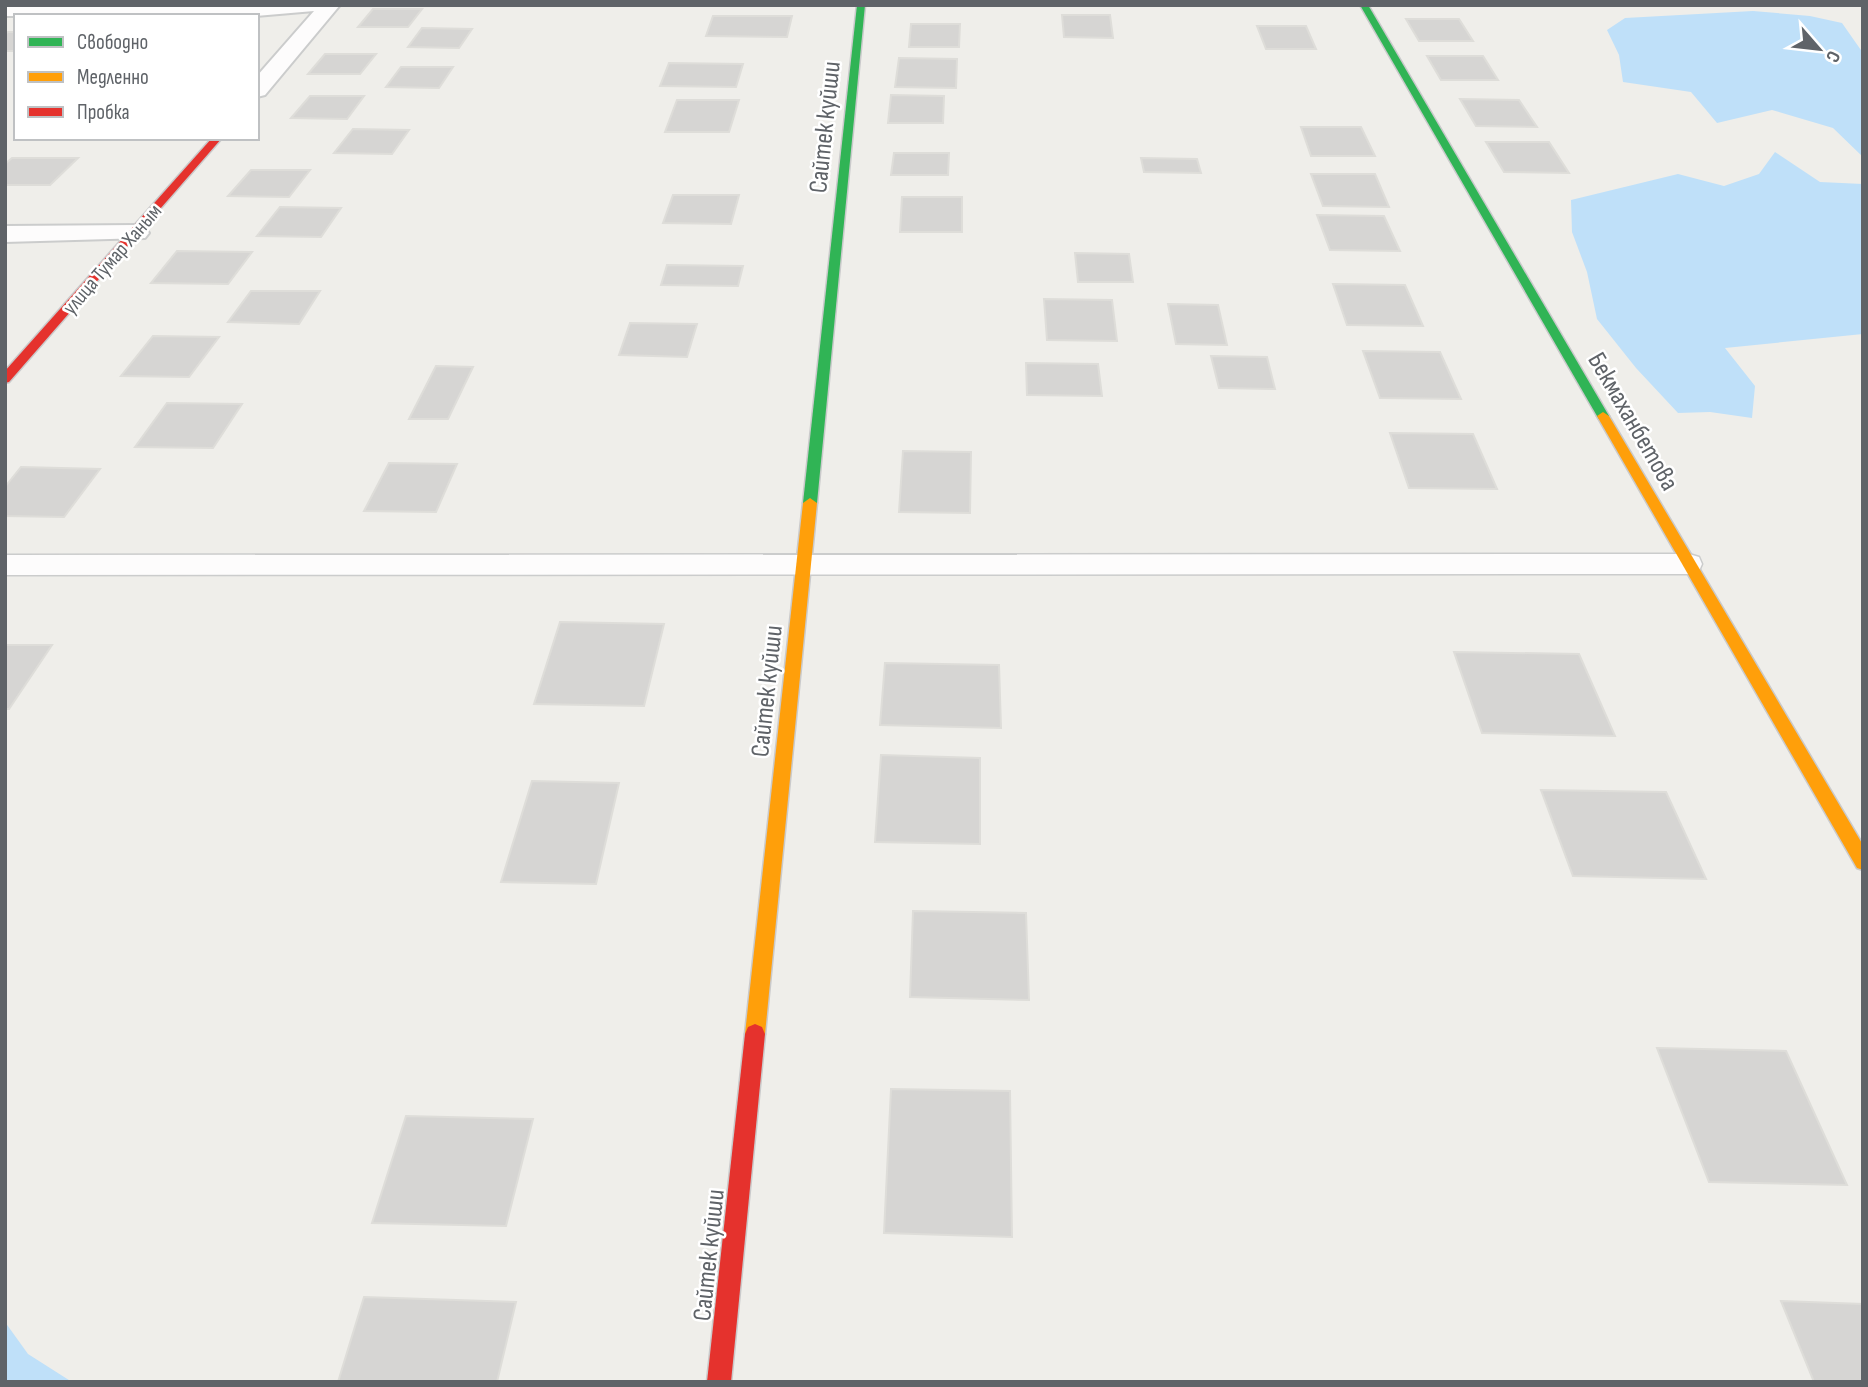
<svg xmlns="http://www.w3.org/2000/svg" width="1868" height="1387" font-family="'Sofia Sans Condensed',sans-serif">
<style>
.water{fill:#bfe0f9}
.building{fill:#d6d5d3;stroke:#deddd9;stroke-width:2}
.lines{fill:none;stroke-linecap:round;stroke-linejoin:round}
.lane-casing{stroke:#cbcccc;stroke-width:3}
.street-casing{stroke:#cbcccc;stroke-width:4}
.fast-casing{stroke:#cacacb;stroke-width:3}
.slow-casing{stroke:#cacacb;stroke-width:3}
.jam-casing{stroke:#cacacb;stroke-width:3}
.lane{fill:#fdfcfc;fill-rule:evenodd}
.street{fill:#fdfcfc;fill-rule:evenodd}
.fast{fill:#30b455;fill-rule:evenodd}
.slow{fill:#ff9f0a;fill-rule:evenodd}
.jam{fill:#e5322d;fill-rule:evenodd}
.labels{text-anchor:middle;stroke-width:5;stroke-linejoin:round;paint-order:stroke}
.far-street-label{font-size:21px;fill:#5f6368;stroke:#fff}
.street-label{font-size:26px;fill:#5f6368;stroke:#fff}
</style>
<rect width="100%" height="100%" fill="#efeeea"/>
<!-- water -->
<g class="water">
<polygon points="1753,11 1810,16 1842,23 1863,53 1863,157 1833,128 1772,110 1717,123 1691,92 1623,82 1619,55 1607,30 1625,18"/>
<polygon points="1775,152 1820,182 1863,184 1863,334 1725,348 1755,386 1752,418 1710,412 1678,413 1636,368 1597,319 1587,272 1572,232 1571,200 1678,174 1724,186 1759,174"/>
<polygon points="5,1322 28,1354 72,1382 5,1382"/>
</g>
<!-- building -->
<g class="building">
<polygon points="373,9 422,9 408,27 358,27"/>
<polygon points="1062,15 1110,15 1113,38 1064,37"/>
<polygon points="713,16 792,16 787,37 706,36"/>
<polygon points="1406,19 1459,19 1473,41 1419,41"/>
<polygon points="911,24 960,24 959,47 909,47"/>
<polygon points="1257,26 1306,26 1316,49 1266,49"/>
<polygon points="422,28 472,29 459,48 408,47"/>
<polygon points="8,32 16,32 16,51 5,51 5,34"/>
<polygon points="325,54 376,54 360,74 308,74"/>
<polygon points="1427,56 1483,56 1498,80 1441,80"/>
<polygon points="899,58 957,59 956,88 895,87"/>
<polygon points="669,63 743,64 736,87 660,86"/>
<polygon points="401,67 453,67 439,88 386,87"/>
<polygon points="891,95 944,96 943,123 888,123"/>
<polygon points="310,96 364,96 347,119 291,118"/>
<polygon points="1460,99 1519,100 1537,127 1476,126"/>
<polygon points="677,100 739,100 729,132 665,132"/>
<polygon points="1301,127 1361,127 1375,156 1311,156"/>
<polygon points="353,129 409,130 392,154 334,153"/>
<polygon points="1486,142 1549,142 1569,173 1504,172"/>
<polygon points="894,153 949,153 948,175 891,175"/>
<polygon points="12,158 78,158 50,185 5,185 5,164"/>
<polygon points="1141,158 1197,159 1201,173 1144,172"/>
<polygon points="251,170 310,170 289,197 228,196"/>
<polygon points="1311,174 1375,174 1389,207 1323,206"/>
<polygon points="673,195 739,195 731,224 663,223"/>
<polygon points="902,197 962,197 962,232 900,232"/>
<polygon points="280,207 341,208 321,237 257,236"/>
<polygon points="1317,215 1384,216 1400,251 1330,250"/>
<polygon points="177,251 252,252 228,284 151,283"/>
<polygon points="1075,253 1129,254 1133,282 1078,282"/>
<polygon points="667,265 743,266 738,286 661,285"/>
<polygon points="1333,284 1405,285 1423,326 1347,325"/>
<polygon points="251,291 320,291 299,324 228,322"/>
<polygon points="1044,299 1112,300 1117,341 1047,340"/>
<polygon points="1168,304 1218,305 1227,345 1176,344"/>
<polygon points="630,323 697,324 687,357 619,355"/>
<polygon points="153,336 219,337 189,377 121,376"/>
<polygon points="1363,351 1440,352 1461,399 1380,398"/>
<polygon points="1211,356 1267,357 1275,389 1219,388"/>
<polygon points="1026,363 1098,364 1102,396 1027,395"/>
<polygon points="436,366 473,367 448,419 409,419"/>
<polygon points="167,403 242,404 213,448 135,447"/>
<polygon points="1390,433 1473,434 1497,489 1409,488"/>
<polygon points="903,451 971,452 970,513 899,512"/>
<polygon points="389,463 457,464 436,512 364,511"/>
<polygon points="21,467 100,469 64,517 5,516 5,487"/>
<polygon points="560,622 664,624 644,706 534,704"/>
<polygon points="5,645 52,645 9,709 5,709"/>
<polygon points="1454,652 1579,654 1615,736 1482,733"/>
<polygon points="885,663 999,665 1001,728 880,725"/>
<polygon points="881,755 980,758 980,844 875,842"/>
<polygon points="532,781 619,783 596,884 501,882"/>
<polygon points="1541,790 1666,792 1706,879 1573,876"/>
<polygon points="913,911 1026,913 1029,1000 910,997"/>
<polygon points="1657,1048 1786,1051 1847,1185 1709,1182"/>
<polygon points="891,1089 1010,1091 1012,1237 884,1233"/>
<polygon points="406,1116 533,1119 506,1226 372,1223"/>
<polygon points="364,1297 516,1302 497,1382 338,1382"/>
<polygon points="1781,1301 1863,1304 1863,1382 1814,1382"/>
</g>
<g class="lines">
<!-- lane casing -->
<g class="lane-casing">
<polygon id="lane" points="1689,554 1699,557 1702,564 1699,571 1689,574 5,575 5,555"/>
</g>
<!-- street casing -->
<g class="street-casing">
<g id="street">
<polygon points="5,5 340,5 265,95 257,97 257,76 314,11 256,16 5,16"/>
<polygon points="136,225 145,228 149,233 145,238 5,242 5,226"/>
</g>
</g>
<!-- fast casing -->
<g class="fast-casing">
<g id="fast">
<polygon points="857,5 865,5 817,503 810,508 803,503"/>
<polygon points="1360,5 1368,5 1609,416 1607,419 1599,419 1597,416"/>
</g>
</g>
<!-- slow casing -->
<g class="slow-casing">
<g id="slow">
<polygon points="1603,412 1609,416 1863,845 1863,870 1857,868 1597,416"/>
<polygon points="810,498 817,503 765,1034 762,1041 755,1044 748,1041 745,1034 803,503"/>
</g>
</g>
<!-- jam casing -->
<g class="jam-casing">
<g id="jam">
<polygon points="212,138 222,138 9,382 5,383 5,371"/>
<polygon points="755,1024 762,1027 765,1034 731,1382 707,1382 745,1034 748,1027"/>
</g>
</g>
<!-- lane -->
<use href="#lane" class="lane"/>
<!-- street -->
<use href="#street" class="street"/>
<!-- fast -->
<use href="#fast" class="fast"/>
<!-- slow -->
<use href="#slow" class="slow"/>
<!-- jam -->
<use href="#jam" class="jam"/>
</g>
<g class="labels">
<!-- far-street labels -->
<g class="far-street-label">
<text transform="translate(112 259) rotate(-49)" y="7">улица Тумар Ханым</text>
</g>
<!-- street labels -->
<g class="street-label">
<text transform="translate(824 127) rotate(-84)" y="9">Сайтек куйши</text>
<text transform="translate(1634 421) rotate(60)" y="9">Бекмаханбетова</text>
<text transform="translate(766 691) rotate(-84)" y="9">Сайтек куйши</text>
<text transform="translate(708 1255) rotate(-84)" y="9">Сайтек куйши</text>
</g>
</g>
<!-- border -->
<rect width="1868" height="1387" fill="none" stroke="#5f6368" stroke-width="14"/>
<!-- legend -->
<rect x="14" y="14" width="245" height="126" fill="#ffffff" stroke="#bfc1c3" stroke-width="2"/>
<rect x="28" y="37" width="35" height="10" fill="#30b455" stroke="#bfc1c3" stroke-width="2"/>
<text x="77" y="49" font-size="21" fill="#5f6368">Свободно</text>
<rect x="28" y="72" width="35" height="10" fill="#ff9f0a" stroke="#bfc1c3" stroke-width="2"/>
<text x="77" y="84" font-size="21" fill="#5f6368">Медленно</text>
<rect x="28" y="107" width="35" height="10" fill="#e5322d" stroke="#bfc1c3" stroke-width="2"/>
<text x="77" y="119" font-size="21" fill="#5f6368">Пробка</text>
<!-- north arrow -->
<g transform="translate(1819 49) rotate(118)" stroke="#ffffff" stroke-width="5" paint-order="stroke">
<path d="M0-5L12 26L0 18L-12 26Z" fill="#5f6368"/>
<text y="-10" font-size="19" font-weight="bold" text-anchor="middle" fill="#5f6368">С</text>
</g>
</svg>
